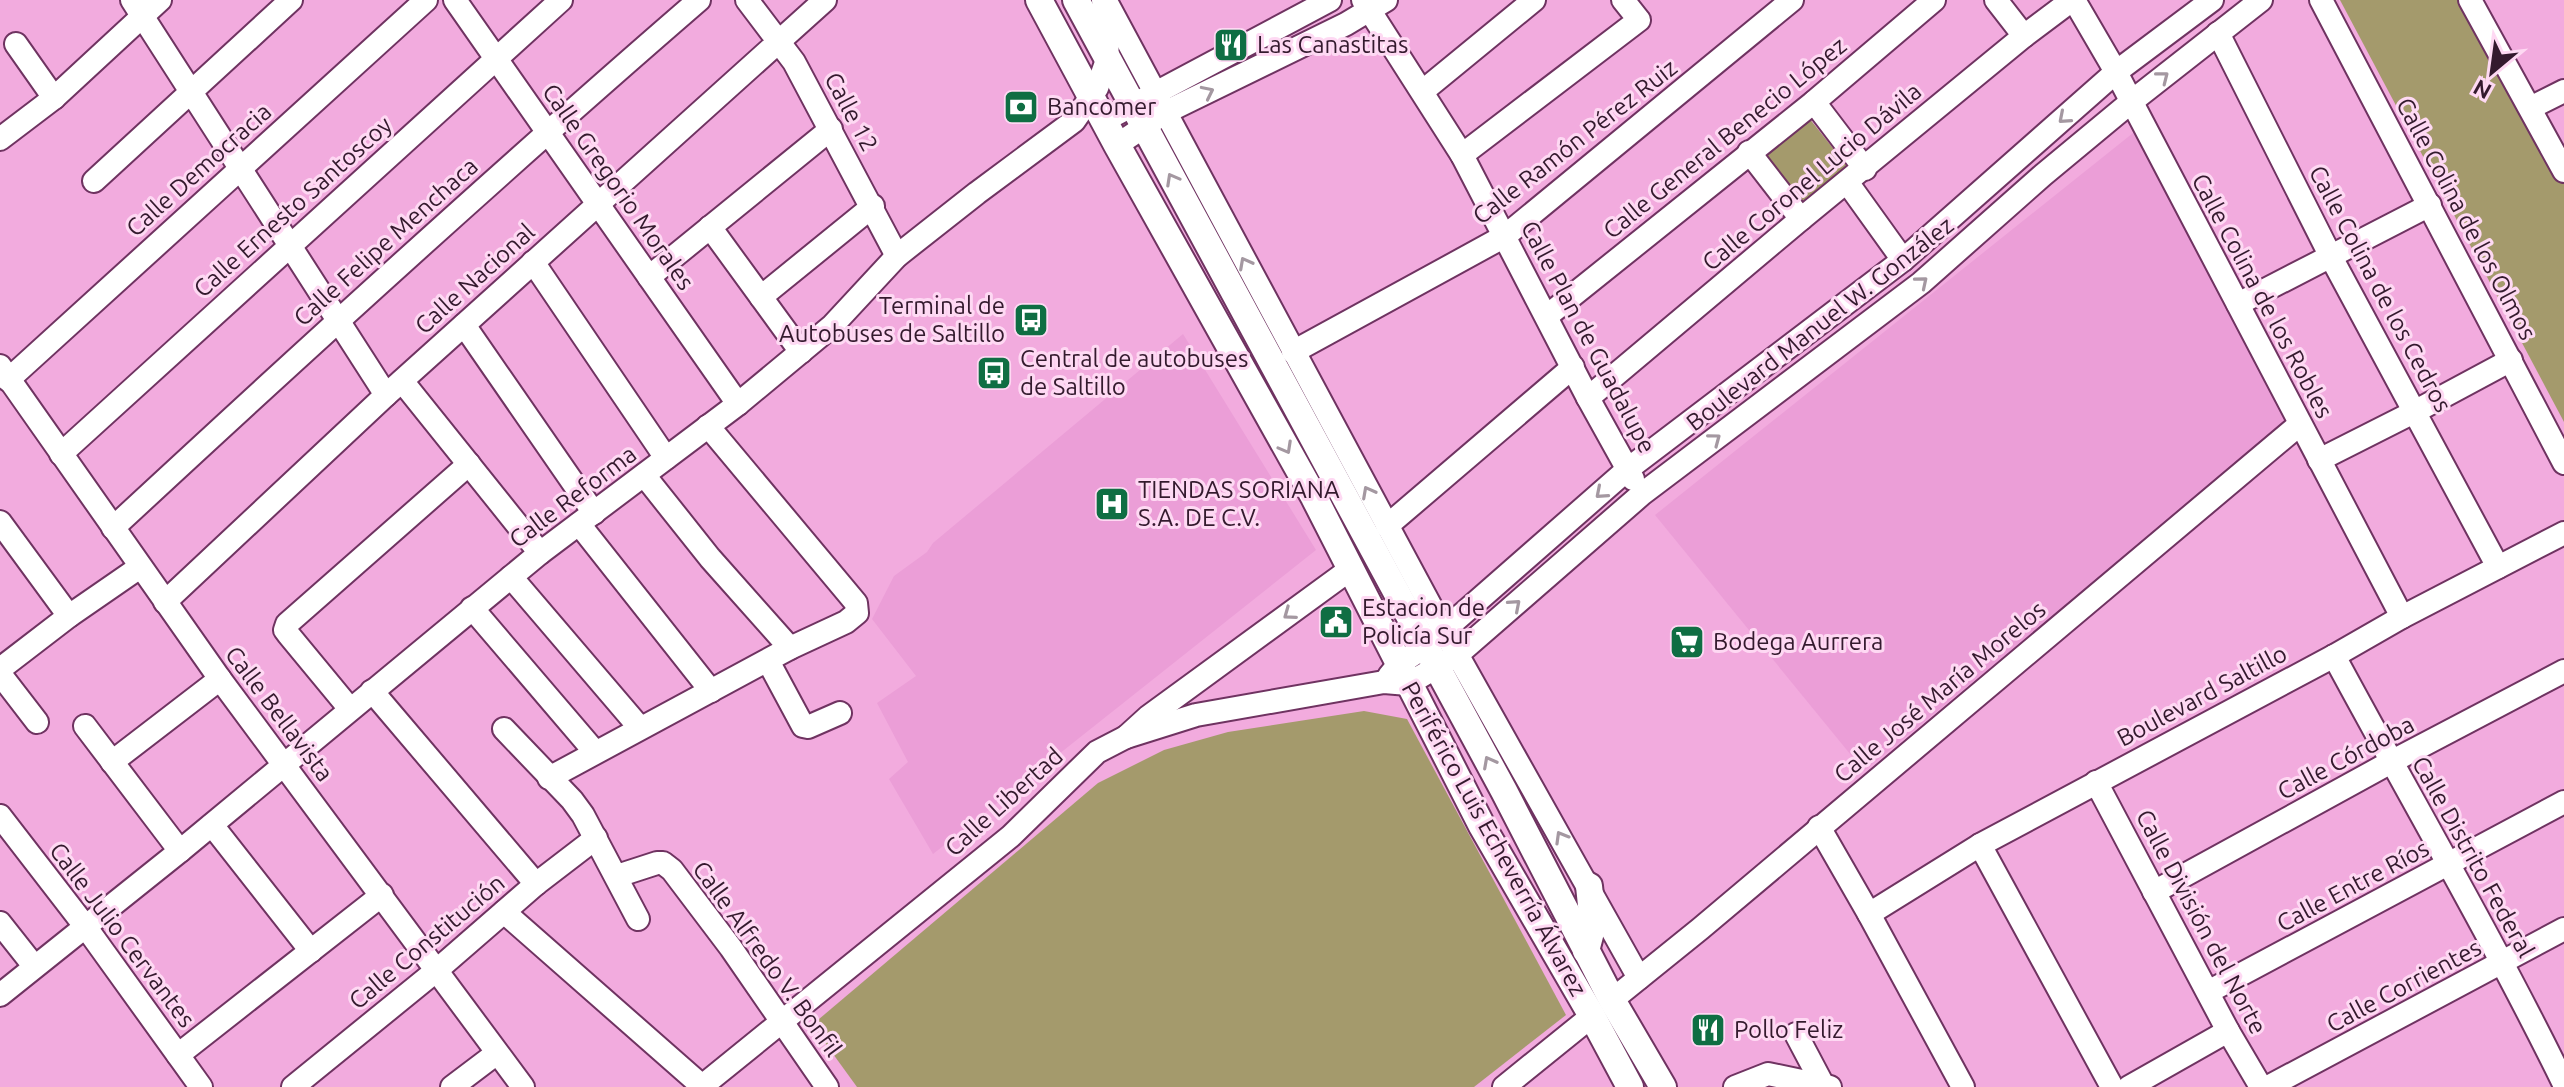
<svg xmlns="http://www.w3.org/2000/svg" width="2564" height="1087" font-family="Ubuntu,sans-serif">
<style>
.built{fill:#eb9ed7}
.green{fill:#a49a6c}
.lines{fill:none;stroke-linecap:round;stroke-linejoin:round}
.minor-casing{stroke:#6f3361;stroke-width:26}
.major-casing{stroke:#6f3361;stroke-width:30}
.minor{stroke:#fff;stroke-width:22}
.major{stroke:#fff;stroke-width:26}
.oneway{stroke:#a498a1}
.labels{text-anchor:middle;stroke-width:6;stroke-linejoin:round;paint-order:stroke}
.poi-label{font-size:24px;fill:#341a2e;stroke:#fed9f3;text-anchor:start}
.street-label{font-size:24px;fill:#341a2e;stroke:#fed9f3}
</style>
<rect width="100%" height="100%" fill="#f2abde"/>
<!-- built -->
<g class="built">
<polygon points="2143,125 2292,421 1864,771 1655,515"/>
<polygon points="1183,334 1316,550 933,854 889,779 908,762 877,703 916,676 872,619 894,576 927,552 933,543"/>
</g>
<!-- green -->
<g class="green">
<polygon points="2340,0 2465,0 2564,184 2564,422"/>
<polygon points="1805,113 1848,167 1802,203 1762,149"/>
<polygon points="1364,711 1407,719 1566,1015 1474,1087 857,1087 812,1025 1098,783 1164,750 1228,732"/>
</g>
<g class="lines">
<!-- minor casing -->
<g class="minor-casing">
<g id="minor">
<polyline points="132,0 386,395"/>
<polyline points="455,0 738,404"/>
<polyline points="747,0 794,62 897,256"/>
<polyline points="1363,0 1462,155 1588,398 1633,479"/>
<polyline points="1996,0 2024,36"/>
<polyline points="2074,0 2116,72 2402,617"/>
<polyline points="2321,0 2564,463"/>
<polyline points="2470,0 2564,171"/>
<polyline points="1108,5 1444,631 1639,978"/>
<polyline points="2218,33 2331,257 2498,567"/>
<polyline points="16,44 54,98"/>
<polyline points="1423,91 1534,0"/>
<polyline points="1814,102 1865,169"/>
<polyline points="2530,108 2564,91"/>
<polyline points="1103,121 1330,0"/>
<polyline points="0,139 54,98 160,0"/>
<polyline points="1117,145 1166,112 1346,24 1386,0"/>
<polyline points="1749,152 1801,219"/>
<polyline points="1462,155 1639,20 1623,0"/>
<polyline points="94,181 291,0"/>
<polyline points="1847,182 1903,260"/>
<polyline points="710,227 801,352"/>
<polyline points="533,262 666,458"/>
<polyline points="649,277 831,129"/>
<polyline points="761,297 873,206"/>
<polyline points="2238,304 2430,205"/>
<polyline points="1547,316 1814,102 1934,0"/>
<polyline points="464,325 594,513"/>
<polyline points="1293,352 1505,236 1792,0"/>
<polyline points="0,366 220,679 523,1087"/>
<polyline points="8,380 426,0"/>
<polyline points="402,381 540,553"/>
<polyline points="1588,398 1801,219 2024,36 2072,0"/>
<polyline points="61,454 561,0"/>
<polyline points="2319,460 2416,411 2511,360"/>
<polyline points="644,475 710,558 790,648"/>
<polyline points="0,522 69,616"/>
<polyline points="579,524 711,691"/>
<polyline points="1387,526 1573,367"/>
<path d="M113 528C306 349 500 172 699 0"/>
<polyline points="511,577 640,728"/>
<polyline points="165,602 386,395 825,0"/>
<polyline points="472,608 595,752"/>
<path d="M2334 656C2411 799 2493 939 2564 1084"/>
<polyline points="768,661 803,726 808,727 840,713"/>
<polyline points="0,669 69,616 140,567"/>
<polyline points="0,674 37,722"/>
<polyline points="1389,676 1399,664 1426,646 1628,469 1903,260 2116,72 2212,0"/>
<polyline points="372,691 536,884"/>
<polyline points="350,709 288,634 285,630 287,624 469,464"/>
<polyline points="85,726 180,851"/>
<polyline points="504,729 572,800 583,815 638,919"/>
<polyline points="1126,737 1196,715 1384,682 1408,684 1457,655 1642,494 1921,283 2043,175 2131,102 2261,0"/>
<polyline points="112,762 220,679"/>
<polyline points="549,778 790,648 846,622 857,613 856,603 708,426"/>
<polyline points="2096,782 2228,1031 2261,1087"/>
<polyline points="0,816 85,926 201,1087"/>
<polyline points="212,825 311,951"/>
<polyline points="1819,827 1869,914 1963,1087"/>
<polyline points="1980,845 2112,1087"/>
<polyline points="617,876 657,863 663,863 672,870 731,948 827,1087"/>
<polyline points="2154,892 2391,762 2564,671"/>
<polyline points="504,912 702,1086"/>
<polyline points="1869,914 1980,845 2334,656 2402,617 2564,533"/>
<polyline points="0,923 34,966"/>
<polyline points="2208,992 2564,802"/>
<polyline points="0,995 180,851 540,553 738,404 832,326 897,256 977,193 1074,121 1097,88 1107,60 1108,39 1103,0"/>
<polyline points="1612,1000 1700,929 2300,424"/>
<polyline points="1796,1034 1824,1087"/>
<polyline points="178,1055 382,895"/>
<polyline points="293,1087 437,970 536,884 596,838"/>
<polyline points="452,1087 497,1053"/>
<polyline points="701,1087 1011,836 1097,752 1126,737 1148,717 1352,568"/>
<polyline points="1504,1087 1592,1016"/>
<polyline points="1735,1087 1768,1074 1830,1087"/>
<polyline points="2129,1087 2228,1031"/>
<polyline points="2268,1087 2564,929"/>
</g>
</g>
<!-- major casing -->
<g class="major-casing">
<g id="major">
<polyline points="1039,0 1117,145 1314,497 1482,826 1592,1016 1630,1087"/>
<polyline points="1076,0 1504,791 1612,1000 1663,1087"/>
<polyline points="1586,951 1593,924 1589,886"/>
</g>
</g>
<!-- minor -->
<use href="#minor" class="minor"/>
<!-- major -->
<use href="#major" class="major"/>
</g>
<!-- one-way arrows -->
<defs><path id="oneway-chevron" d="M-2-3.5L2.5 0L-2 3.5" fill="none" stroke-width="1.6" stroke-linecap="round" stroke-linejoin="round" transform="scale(2)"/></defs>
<g class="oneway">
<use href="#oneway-chevron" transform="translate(2163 77) rotate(-38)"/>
<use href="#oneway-chevron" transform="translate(1208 92) rotate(-26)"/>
<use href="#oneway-chevron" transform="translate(2064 118) rotate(139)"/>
<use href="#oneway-chevron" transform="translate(1172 179) rotate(-119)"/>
<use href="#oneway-chevron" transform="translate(1245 263) rotate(-118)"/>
<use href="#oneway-chevron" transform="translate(1922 282) rotate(-40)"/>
<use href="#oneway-chevron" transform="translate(1715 439) rotate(-37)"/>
<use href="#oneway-chevron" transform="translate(1286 448) rotate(61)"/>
<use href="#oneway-chevron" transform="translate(1368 492) rotate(-118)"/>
<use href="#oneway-chevron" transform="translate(1601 493) rotate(139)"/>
<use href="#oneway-chevron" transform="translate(1515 605) rotate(-41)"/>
<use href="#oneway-chevron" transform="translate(1289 614) rotate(144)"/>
<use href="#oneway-chevron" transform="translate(1489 762) rotate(-118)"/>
<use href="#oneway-chevron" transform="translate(1561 837) rotate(-120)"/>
</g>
<!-- icons -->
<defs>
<g id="restaurant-square" transform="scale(1.8)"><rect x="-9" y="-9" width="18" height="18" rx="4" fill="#0f6e43" stroke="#fed9f3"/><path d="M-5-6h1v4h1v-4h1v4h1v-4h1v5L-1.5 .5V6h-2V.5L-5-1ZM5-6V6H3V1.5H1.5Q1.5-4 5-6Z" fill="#fff"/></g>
<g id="bank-square" transform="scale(1.8)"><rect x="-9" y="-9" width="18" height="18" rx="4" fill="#0f6e43" stroke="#fed9f3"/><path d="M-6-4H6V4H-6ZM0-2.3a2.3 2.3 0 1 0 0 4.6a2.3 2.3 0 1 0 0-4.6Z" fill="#fff"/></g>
<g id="bus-square" transform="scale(1.8)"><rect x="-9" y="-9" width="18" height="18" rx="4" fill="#0f6e43" stroke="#fed9f3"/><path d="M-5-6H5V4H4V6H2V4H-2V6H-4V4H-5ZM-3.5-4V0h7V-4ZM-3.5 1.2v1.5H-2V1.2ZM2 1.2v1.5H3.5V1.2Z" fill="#fff"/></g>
<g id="hospital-square" transform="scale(1.8)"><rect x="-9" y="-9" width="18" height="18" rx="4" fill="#0f6e43" stroke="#fed9f3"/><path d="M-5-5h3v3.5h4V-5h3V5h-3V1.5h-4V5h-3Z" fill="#fff"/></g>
<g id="civic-square" transform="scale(1.8)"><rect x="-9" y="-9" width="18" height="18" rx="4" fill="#0f6e43" stroke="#fed9f3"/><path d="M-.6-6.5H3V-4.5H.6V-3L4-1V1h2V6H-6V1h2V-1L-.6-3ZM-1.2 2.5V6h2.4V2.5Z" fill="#fff"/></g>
<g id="supermarket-square" transform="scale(1.8)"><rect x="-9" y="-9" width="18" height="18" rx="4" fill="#0f6e43" stroke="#fed9f3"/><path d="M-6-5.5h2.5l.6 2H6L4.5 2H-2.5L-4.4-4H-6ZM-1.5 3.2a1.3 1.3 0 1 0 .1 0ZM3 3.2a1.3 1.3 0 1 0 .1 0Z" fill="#fff"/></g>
</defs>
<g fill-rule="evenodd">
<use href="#restaurant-square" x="1231" y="45"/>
<use href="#bank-square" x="1021" y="107"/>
<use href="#bus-square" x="1031" y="320"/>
<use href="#bus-square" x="994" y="373"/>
<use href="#hospital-square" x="1112" y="504"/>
<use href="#civic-square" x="1336" y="622"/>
<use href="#supermarket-square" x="1687" y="642"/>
<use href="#restaurant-square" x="1708" y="1030"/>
</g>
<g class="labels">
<!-- poi labels -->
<g class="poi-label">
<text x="1257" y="53">Las Canastitas</text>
<text x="1047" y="115">Bancomer</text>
<text x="1005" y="314" text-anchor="end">Terminal de<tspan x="1005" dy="28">Autobuses de Saltillo</tspan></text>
<text x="1020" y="367">Central de autobuses<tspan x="1020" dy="28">de Saltillo</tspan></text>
<text x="1138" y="498">TIENDAS SORIANA<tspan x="1138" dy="28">S.A. DE C.V.</tspan></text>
<text x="1362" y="616">Estacion de<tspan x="1362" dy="28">Policía Sur</tspan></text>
<text x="1713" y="650">Bodega Aurrera</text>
<text x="1734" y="1038">Pollo Feliz</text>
</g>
<!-- street labels -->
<g class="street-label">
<text transform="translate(851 112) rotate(62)" y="8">Calle 12</text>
<text transform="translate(1725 138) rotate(-39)" y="8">Calle General Benecio López</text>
<text transform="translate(1575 142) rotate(-38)" y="8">Calle Ramón Pérez Ruiz</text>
<text transform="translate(199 170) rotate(-42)" y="8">Calle Democracia</text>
<text transform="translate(1812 177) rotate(-40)" y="8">Calle Coronel Lucio Dávila</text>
<text transform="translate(618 187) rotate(55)" y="8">Calle Gregorio Morales</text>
<text transform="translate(293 207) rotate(-42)" y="8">Calle Ernesto Santoscoy</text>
<text transform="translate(2466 219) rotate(62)" y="8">Calle Colina de los Olmos</text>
<text transform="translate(386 242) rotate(-42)" y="8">Calle Felipe Menchaca</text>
<text transform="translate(475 279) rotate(-42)" y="8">Calle Nacional</text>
<text transform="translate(2380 289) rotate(62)" y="8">Calle Colina de los Cedros</text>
<text transform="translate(2262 296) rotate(62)" y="8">Calle Colina de los Robles</text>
<text transform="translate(1820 324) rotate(-38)" y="8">Boulevard Manuel W. González</text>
<text transform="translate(1588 337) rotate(62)" y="8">Calle Plan de Guadalupe</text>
<text transform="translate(573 497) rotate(-37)" y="8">Calle Reforma</text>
<text transform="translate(1940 692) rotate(-40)" y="8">Calle José María Morelos</text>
<text transform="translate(2202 696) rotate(-28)" y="8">Boulevard Saltillo</text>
<text transform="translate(279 714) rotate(53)" y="8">Calle Bellavista</text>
<text transform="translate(2346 758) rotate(-28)" y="8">Calle Córdoba</text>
<text transform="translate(1004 802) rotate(-42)" y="8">Calle Libertad</text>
<text transform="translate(1494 839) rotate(61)" y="8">Periférico Luis Echeverría Álvarez</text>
<text transform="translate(2473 857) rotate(61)" y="8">Calle Distrito Federal</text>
<text transform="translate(2353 886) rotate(-28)" y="8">Calle Entre Ríos</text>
<text transform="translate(2201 922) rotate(62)" y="8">Calle División del Norte</text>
<text transform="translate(122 935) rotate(53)" y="8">Calle Julio Cervantes</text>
<text transform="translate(427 942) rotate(-40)" y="8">Calle Constitución</text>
<text transform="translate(767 959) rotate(54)" y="8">Calle Alfredo V. Bonfil</text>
<text transform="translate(2404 986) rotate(-28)" y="8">Calle Corrientes</text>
</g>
</g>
<!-- north arrow -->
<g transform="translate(2492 72) rotate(209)" stroke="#fed9f3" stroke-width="6" paint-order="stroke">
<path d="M0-6L14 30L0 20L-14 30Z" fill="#341a2e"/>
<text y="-12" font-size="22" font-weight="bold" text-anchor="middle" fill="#341a2e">N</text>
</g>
</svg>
